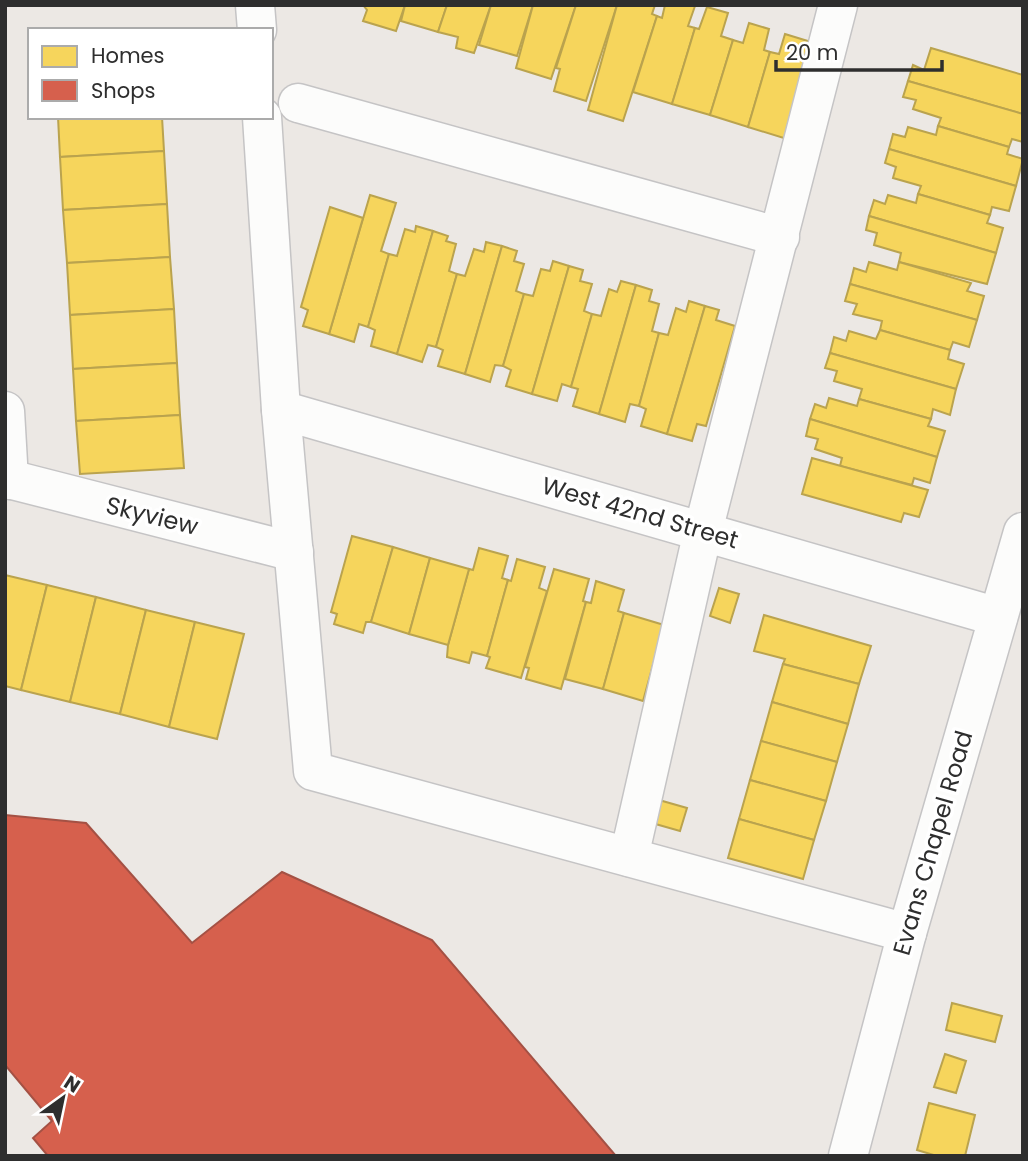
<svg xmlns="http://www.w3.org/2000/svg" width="1028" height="1161" font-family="Poppins,sans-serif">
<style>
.homes{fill:#f6d55c;stroke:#baa34e;stroke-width:2}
.shops{fill:#d6604d;stroke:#a45144;stroke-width:2}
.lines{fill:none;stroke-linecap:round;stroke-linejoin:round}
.minor-casing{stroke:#c5c4c5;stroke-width:41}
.minor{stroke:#fcfcfb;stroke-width:38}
.labels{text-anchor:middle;stroke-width:7;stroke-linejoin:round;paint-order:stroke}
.street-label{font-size:24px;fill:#2e2e2e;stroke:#fff}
</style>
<rect width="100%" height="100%" fill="#ece8e4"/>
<!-- homes -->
<g class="homes">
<polygon points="363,5 405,5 396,31 363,21 367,10"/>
<polygon points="405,5 447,5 438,32 401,21"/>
<polygon points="447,5 491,5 474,53 456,48 458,37 438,32"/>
<polygon points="491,5 533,5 517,56 479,45"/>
<polygon points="533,5 576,5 551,79 516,68"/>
<polygon points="576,5 617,5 586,101 554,91 560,69 556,68"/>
<polygon points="617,5 655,5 652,14 657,16 623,121 588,110"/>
<polygon points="665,5 695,6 688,26 695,28 672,104 633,92 657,16 662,18"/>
<polygon points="707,7 728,13 721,36 733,40 710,115 672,104 695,28 699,29"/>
<polygon points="749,23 769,29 764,50 770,52 748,127 710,115 733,40 743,43"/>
<polygon points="785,34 811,42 787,139 748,127 770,52 779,54"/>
<polygon points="931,48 1023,75 1023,114 908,81 913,65 924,70"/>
<polygon points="908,81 1023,114 1023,142 1012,139 1009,147 938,126 941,118 913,109 916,100 903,97"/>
<polygon points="58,117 162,117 164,151 60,157"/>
<polygon points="938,126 1009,147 1007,154 1023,159 1016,186 889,149 893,134 905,137 908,127 936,135"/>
<polygon points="889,149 1016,186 1009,211 992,207 990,215 918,194 921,186 893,178 896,167 885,163"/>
<polygon points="164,151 167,204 63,210 60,157"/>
<polygon points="918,194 990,215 987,223 1003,228 996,253 869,216 874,200 885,204 888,195 916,203"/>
<polygon points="370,195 396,203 381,251 389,254 368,327 359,324 354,342 329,334"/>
<polygon points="167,204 170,257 67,263 63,210"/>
<polygon points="330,207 363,218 329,334 303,326 308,310 301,307"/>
<polygon points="869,216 996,253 987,284 899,262 901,253 874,245 877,233 866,230"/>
<polygon points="416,226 433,231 397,354 371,346 375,330 368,327 389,254 397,256 405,229 415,232"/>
<polygon points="433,231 448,236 446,241 456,244 449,271 457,274 436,347 428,345 422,362 397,354"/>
<polygon points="486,242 502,246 465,374 438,366 443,350 436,347 457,274 465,276 474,249 484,252"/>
<polygon points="502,246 517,251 514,261 524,264 516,291 524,294 503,366 495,365 490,382 465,374"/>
<polygon points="170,257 174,309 70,315 67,263"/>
<polygon points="553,261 569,266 532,394 506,386 511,370 503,366 524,294 533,296 541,269 550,271"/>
<polygon points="869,262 897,270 899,262 971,283 967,291 984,296 977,320 850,284 854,268 866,272"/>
<polygon points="569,266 583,270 580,281 592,284 584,311 592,314 571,387 562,384 557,401 532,394"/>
<polygon points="621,281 636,285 599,414 573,406 578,389 571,387 592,314 601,316 609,289 617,292"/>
<polygon points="850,284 977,320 969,347 953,342 950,350 880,330 882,321 853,314 857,304 845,301"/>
<polygon points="636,285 652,290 649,301 659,304 652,331 659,333 639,406 630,404 625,422 599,414"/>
<polygon points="689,301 705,306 667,434 641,426 646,409 639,406 659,333 668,335 676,308 686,312"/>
<polygon points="705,306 719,310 716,320 735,326 706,426 697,424 692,441 667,434"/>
<polygon points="174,309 177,363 73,369 70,315"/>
<polygon points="880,330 950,350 948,359 964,364 956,389 830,353 834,337 846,341 849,331 876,339"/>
<polygon points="830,353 956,389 950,415 933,409 931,419 859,399 862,389 834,381 837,371 825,368"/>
<polygon points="177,363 180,415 76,421 73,369"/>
<polygon points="829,398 857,406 859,399 931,419 928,426 945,431 937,457 810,419 815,404 826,408"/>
<polygon points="180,415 184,468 80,474 76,421"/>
<polygon points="810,419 937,457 930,483 914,478 912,485 840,466 842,458 815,449 818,439 806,436"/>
<polygon points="812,458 928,490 919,517 904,513 901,522 802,494"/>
<polygon points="352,536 393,547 371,622 366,622 363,633 334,624 337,614 331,612"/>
<polygon points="393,547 430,558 409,634 371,622"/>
<polygon points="479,548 508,556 502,578 508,580 487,656 472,652 469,663 447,657 448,645 469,569 473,570"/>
<polygon points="430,558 469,569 448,645 409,634"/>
<polygon points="517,559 545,567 539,588 547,591 521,678 486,668 490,657 487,656 508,580 511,581"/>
<polygon points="554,569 589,579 583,601 586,602 561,689 526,679 529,668 525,667"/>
<polygon points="5,575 47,585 21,690 5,686"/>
<polygon points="596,581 624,590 618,611 624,613 603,689 565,679 586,602 591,603"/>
<polygon points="47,585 96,597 70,702 21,690"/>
<polygon points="719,588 739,594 730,623 710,616"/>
<polygon points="96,597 146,610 120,714 70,702"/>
<polygon points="146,610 195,622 169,727 120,714"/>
<polygon points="624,613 664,625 643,701 603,689"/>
<polygon points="764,615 871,646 859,684 783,664 785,659 754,651"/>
<polygon points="195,622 244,634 217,739 169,727"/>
<polygon points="783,664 859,684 848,724 772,702"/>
<polygon points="772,702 848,724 837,762 761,741"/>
<polygon points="761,741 837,762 826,801 750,780"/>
<polygon points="750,780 826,801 814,840 739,819"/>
<polygon points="659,800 687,808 680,831 652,823"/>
<polygon points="739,819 814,840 803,879 728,858"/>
<polygon points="952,1003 1002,1016 995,1042 946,1030"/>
<polygon points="945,1054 966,1061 956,1093 934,1087"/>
<polygon points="929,1103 975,1115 965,1156 937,1156 917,1150"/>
</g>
<!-- shops -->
<polygon class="shops" points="5,815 86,823 192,943 282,872 432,940 616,1156 48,1156 33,1138 52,1121 5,1065"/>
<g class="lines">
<!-- minor casing -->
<g class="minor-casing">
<g id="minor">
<polyline points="255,5 257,30"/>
<polyline points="298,103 780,237"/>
<polyline points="262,117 281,410 313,771 907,933"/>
<polyline points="281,410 998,617"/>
<polyline points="5,411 9,480"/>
<polyline points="5,478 294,552"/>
<polyline points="629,857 703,531 838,5"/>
<polyline points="848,1156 907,933 1023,532"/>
</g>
</g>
<!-- minor -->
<use href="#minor" class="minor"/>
</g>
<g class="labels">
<!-- street labels -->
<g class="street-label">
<text transform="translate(640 513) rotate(16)" y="8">West 42nd Street</text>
<text transform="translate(152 516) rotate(14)" y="8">Skyview</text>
<text transform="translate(933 843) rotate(-74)" y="8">Evans Chapel Road</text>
</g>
</g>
<!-- border -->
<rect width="1028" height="1161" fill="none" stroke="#2e2e2e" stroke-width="14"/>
<!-- legend -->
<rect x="28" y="28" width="245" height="91" fill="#ffffff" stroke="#ababab" stroke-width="2"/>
<rect x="42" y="46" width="35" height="21" fill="#f6d55c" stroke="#ababab" stroke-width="2"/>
<text x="91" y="63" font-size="21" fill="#2e2e2e">Homes</text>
<rect x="42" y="80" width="35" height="21" fill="#d6604d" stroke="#ababab" stroke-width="2"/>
<text x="91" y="98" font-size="21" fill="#2e2e2e">Shops</text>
<!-- north arrow -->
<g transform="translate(63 1098) rotate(33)" stroke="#ffffff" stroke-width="5" paint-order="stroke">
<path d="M0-5L12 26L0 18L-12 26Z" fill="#2e2e2e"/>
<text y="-10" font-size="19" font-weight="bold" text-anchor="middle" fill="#2e2e2e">N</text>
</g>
<!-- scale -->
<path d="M776 60v10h166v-10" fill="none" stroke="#2e2e2e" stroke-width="3.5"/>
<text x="786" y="60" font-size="21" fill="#2e2e2e" stroke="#ffffff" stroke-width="5" paint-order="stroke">20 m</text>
</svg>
